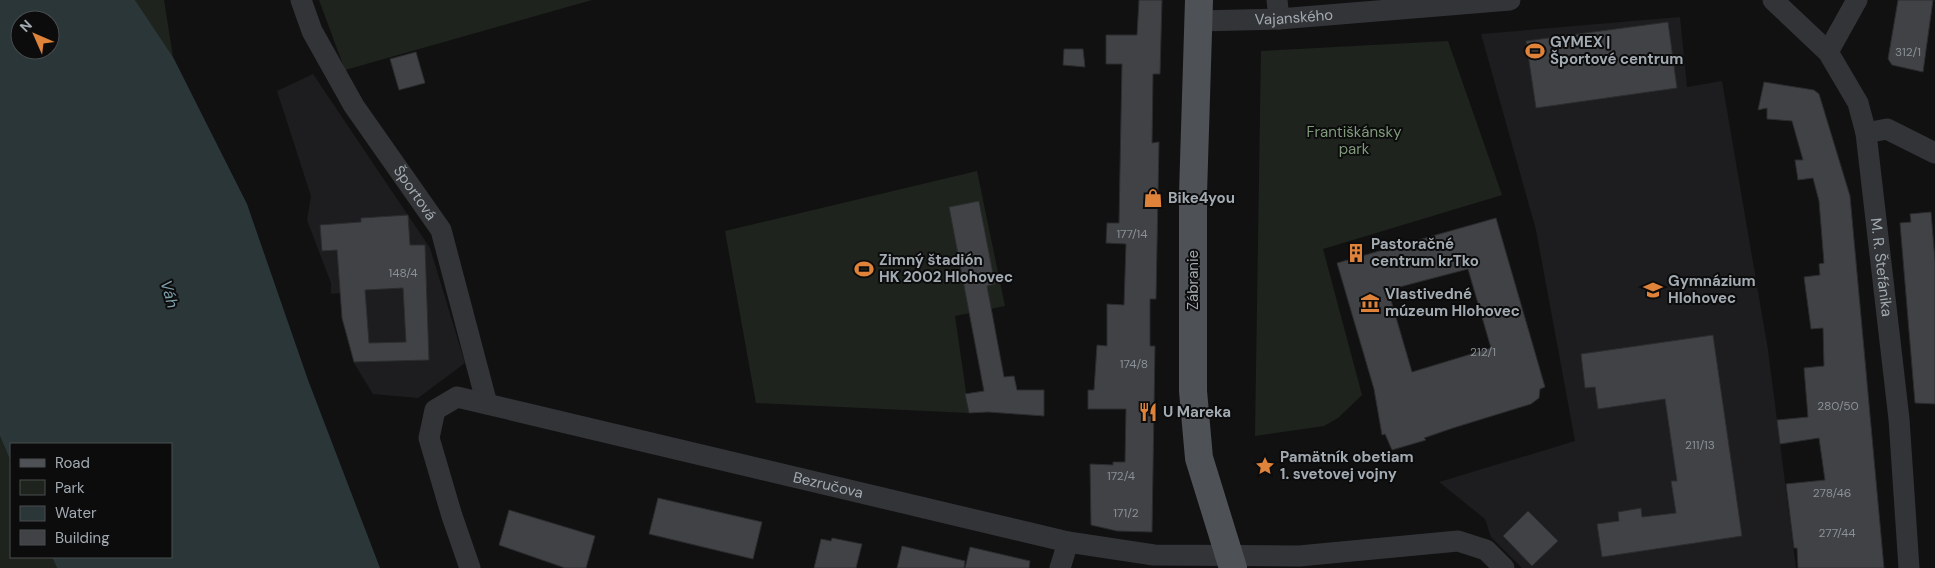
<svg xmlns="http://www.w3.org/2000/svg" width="1935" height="568" font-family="'DM Sans',sans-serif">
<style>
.built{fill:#1d1d1f}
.green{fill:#1e241d}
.water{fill:#2b3639;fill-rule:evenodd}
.building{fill:#404245;stroke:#2b2c2e;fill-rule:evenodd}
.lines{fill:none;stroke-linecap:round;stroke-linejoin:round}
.minor{stroke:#323437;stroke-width:21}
.major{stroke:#4e5155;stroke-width:28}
.labels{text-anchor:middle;stroke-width:4;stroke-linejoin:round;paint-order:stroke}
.number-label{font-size:12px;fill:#8a9197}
.street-label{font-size:15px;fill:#a3abb2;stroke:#0c0c0d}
.poi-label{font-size:15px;font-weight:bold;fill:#a3abb2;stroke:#0c0c0d;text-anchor:start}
.park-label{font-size:15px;fill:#819b7c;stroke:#0c0c0d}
.water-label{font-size:16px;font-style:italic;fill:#7d9faa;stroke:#0c0c0d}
</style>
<rect width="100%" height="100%" fill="#111112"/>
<!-- built -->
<g class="built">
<polygon points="1680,17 1687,87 1722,81 1768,350 1796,568 1522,568 1491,537 1485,519 1439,482 1575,441 1536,230 1481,34"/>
<polygon points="313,74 430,248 465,363 418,398 373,394 354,363 342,318 340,293 331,294 331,283 307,220 311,196 277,91"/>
</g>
<!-- green -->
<g class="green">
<polygon points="135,0 164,0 173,57"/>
<polygon points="319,0 592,0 345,70"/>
<polygon points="1448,41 1502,195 1323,249 1362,395 1338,418 1324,426 1255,436 1261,51"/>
<polygon points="977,171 1005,306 955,316 969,413 756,403 725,231"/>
<polygon points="0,436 11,462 11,557 52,557 57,568 0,568"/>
</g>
<!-- water -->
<path class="water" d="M0 0H135L173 57 247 204 308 380 380 568H57L52 557H171V444H11V462L0 436ZM20 20H50V50H20Z"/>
<!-- building -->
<g class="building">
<polygon points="1139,0 1162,0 1160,74 1153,74 1152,143 1159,142 1156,299 1150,299 1150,346 1155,346 1152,532 1117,531 1091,525 1090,464 1113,465 1113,462 1125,462 1126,409 1088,409 1088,390 1094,390 1097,345 1107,346 1107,304 1124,305 1126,244 1106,243 1107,223 1119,223 1122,64 1106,64 1106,35 1137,35"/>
<polygon points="1898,0 1933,0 1923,72 1892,65 1888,59"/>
<polygon points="1668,22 1677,88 1536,108 1526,41"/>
<polygon points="1064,49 1083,49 1085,67 1063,65"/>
<polygon points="416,52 425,83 399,90 390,59"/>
<polygon points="1764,82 1814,90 1819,94 1850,196 1884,568 1798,568 1797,548 1794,548 1786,484 1825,480 1819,438 1780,444 1777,420 1808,417 1804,368 1824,366 1823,328 1811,329 1804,277 1820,275 1819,264 1824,263 1819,201 1813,178 1798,180 1795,160 1803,160 1792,121 1767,119 1767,108 1758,110"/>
<polygon points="979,201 995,284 987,286 1004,377 1014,376 1017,390 1044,390 1044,416 988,412 969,413 965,394 984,391 949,207"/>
<polygon points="1931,212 1935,261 1935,404 1915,403 1900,223 1911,222 1910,214"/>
<path d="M408 215 410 245H425L429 360 354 362 342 318 337 250 322 251 320 225 361 222V218ZM403 288 406 342 369 343 365 290Z"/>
<path d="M1496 218 1545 387 1540 389 1539 398 1531 404 1453 428 1424 438 1426 440 1392 450 1385 434 1382 435 1374 389 1337 263ZM1468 269 1491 348 1412 372 1388 290Z"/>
<polygon points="1713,335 1742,536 1602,557 1597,524 1619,521 1618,512 1641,508 1642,517 1676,513 1671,481 1677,481 1665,399 1598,409 1595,387 1585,388 1581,354"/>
<polygon points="658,498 762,522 753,559 649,534"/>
<polygon points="509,510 595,536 586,568 565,568 499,545"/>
<polygon points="1528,511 1558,541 1532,566 1503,536"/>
<polygon points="832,538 862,544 856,568 814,568 821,539 831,541"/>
<polygon points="902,546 965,561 964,568 897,568"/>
<polygon points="970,547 1030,561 1029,568 965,568"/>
</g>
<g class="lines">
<!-- minor -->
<g class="minor">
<path id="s1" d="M301 0 312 31 354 106 441 230 487 404"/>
<polyline points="1277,0 1279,19"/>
<path id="s2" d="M1773 0 1828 52 1858 103 1866 133 1899 419 1909 568"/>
<path id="s3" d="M1198 21 1279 19 1510 0"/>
<polyline points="1828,52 1857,0"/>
<polyline points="1866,133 1887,129 1935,153"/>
<path id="s4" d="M470 568 452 516 429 438 435 410 457 397 1068 542 1154 555 1299 556 1458 541 1486 550 1504 568"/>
<polyline points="1060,568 1068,542"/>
</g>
<!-- major -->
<polyline class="major" points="1199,0 1193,194 1193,391 1199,458 1233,568"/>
</g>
<!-- icons -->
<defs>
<g id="stadium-bare" transform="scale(1.5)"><path d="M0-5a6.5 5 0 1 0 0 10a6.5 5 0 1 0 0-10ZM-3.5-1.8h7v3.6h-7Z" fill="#e0833a" stroke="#0c0c0d" stroke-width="2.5" paint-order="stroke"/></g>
<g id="shop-bare" transform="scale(1.5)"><path d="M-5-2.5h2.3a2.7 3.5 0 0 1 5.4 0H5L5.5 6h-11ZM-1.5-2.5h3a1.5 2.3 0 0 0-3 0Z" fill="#e0833a" stroke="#0c0c0d" stroke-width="2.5" paint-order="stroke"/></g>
<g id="building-bare" transform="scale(1.5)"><path d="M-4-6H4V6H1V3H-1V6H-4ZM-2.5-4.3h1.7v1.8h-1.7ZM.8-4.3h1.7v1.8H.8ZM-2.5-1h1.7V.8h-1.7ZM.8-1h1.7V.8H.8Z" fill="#e0833a" stroke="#0c0c0d" stroke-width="2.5" paint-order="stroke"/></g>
<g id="school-bare" transform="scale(1.5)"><path d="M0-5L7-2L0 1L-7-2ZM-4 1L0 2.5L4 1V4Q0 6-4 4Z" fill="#e0833a" stroke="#0c0c0d" stroke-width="2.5" paint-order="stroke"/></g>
<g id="museum-bare" transform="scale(1.5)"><path d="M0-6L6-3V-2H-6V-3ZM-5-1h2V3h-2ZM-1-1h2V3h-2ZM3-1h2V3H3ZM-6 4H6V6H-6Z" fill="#e0833a" stroke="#0c0c0d" stroke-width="2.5" paint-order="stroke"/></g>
<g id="restaurant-bare" transform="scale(1.5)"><path d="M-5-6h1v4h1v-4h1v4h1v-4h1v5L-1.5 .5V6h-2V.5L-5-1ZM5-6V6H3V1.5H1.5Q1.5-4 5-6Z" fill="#e0833a" stroke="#0c0c0d" stroke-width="2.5" paint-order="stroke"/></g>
<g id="sight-bare" transform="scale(1.5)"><path d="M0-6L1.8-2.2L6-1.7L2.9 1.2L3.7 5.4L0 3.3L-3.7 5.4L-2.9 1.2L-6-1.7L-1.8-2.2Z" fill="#e0833a" stroke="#0c0c0d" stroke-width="2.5" paint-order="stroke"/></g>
</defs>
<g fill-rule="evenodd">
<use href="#stadium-bare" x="1535" y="51"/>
<use href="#shop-bare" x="1153" y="198"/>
<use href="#building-bare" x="1356" y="253"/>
<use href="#stadium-bare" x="864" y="269"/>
<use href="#school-bare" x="1653" y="290"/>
<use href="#museum-bare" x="1370" y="303"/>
<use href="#restaurant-bare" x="1148" y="412"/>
<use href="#sight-bare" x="1265" y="466"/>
</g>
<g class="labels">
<!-- number labels -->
<g class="number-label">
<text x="1908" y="56">312/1</text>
<text x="1132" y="238">177/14</text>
<text x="403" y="277">148/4</text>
<text x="1483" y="356">212/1</text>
<text x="1134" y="368">174/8</text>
<text x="1838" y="410">280/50</text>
<text x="1700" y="449">211/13</text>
<text x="1121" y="480">172/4</text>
<text x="1832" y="497">278/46</text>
<text x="1126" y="517">171/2</text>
<text x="1837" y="537">277/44</text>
</g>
<!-- street labels -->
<g class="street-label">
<text dy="5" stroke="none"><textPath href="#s3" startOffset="96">Vajanského</textPath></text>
<text dy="5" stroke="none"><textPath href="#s1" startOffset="225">Športová</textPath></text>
<text dy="5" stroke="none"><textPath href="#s2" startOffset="301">M. R. Štefánika</textPath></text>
<text transform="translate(1193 280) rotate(-90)" y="5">Zábranie</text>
<text dy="5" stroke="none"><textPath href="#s4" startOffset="572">Bezručova</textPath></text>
</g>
<!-- poi labels -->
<g class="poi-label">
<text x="1550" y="47">GYMEX |<tspan x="1550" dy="17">Športové centrum</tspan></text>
<text x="1168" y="203">Bike4you</text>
<text x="1371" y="249">Pastoračné<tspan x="1371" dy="17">centrum krTko</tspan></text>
<text x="879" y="265">Zimný štadión<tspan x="879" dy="17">HK 2002 Hlohovec</tspan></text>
<text x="1668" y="286">Gymnázium<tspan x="1668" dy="17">Hlohovec</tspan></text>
<text x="1385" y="299">Vlastivedné<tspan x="1385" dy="17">múzeum Hlohovec</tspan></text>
<text x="1163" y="417">U Mareka</text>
<text x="1280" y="462">Pamätník obetiam<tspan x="1280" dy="17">1. svetovej vojny</tspan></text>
</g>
<!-- park labels -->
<g class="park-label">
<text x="1354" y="137">Františkánsky<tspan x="1354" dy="17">park</tspan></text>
</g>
<!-- water labels -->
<g class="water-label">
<text transform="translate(170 294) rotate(74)" y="6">Váh</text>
</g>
</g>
<!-- legend -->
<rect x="10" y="443" width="162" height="115" fill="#0c0c0d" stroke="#484c4f"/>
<rect x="20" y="459" width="25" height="8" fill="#4e5155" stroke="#484c4f"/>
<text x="55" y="468" font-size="15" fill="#a3abb2">Road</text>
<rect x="20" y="480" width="25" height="15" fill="#1e241d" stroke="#484c4f"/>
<text x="55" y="493" font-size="15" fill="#a3abb2">Park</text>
<rect x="20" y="506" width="25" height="15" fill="#2b3639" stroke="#484c4f"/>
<text x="55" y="518" font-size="15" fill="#a3abb2">Water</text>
<rect x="20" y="530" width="25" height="15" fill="#404245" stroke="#484c4f"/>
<text x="55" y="543" font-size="15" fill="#a3abb2">Building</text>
<!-- north arrow -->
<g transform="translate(35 35) rotate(315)"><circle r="24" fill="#0c0c0d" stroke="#484c4f"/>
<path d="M0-4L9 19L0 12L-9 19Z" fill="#e0833a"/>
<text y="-8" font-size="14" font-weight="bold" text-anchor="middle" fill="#a3abb2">N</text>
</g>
</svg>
